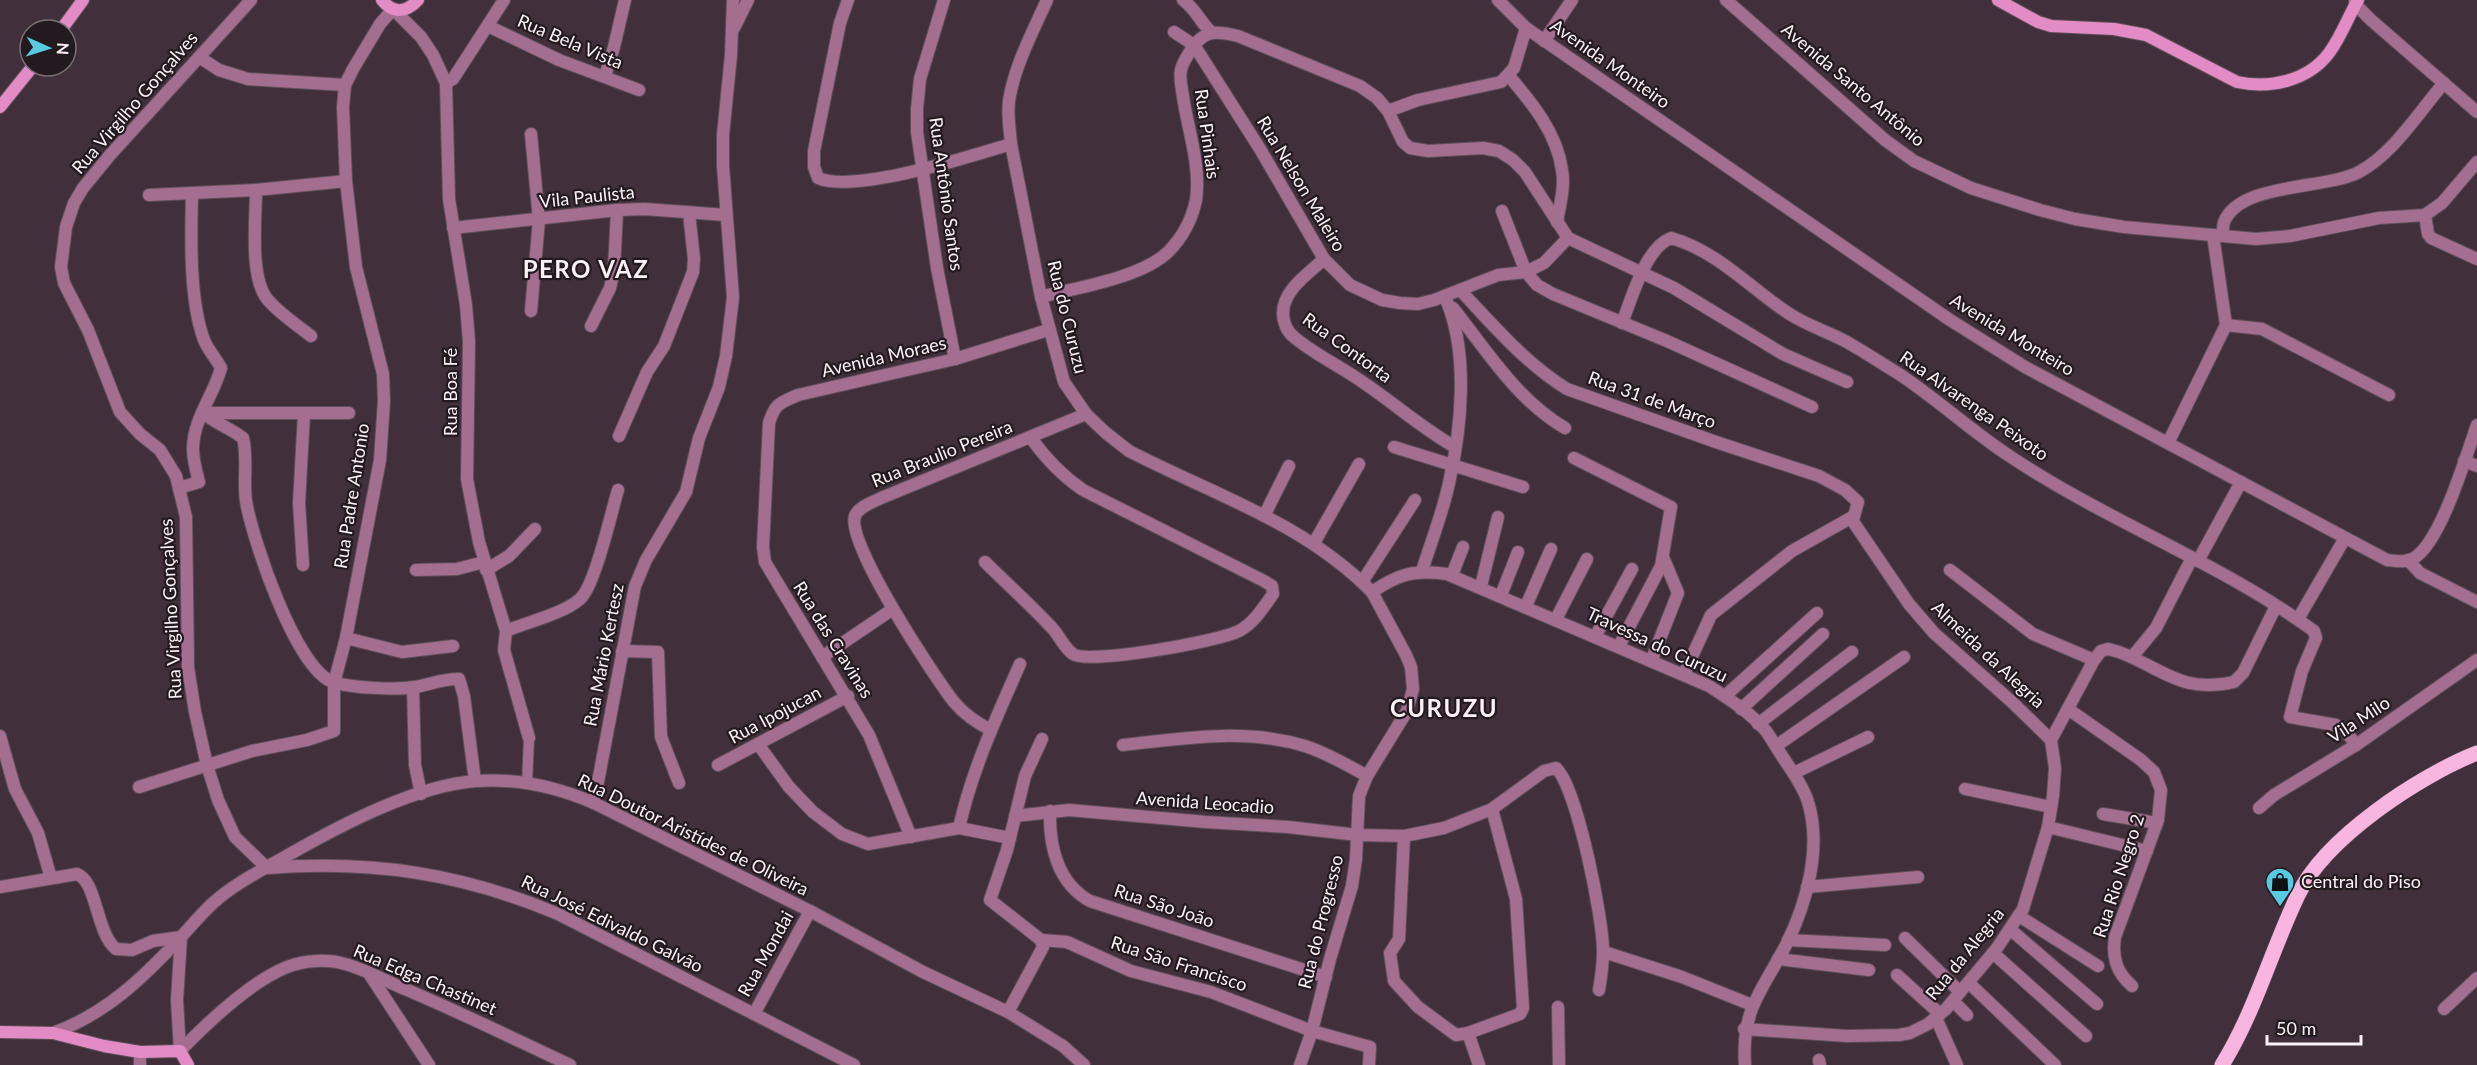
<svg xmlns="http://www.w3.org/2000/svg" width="2477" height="1065" font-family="Lato,sans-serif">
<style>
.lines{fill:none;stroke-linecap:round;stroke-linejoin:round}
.pedestrian-casing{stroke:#5f4f59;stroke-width:12}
.minor-casing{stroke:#5f4f59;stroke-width:14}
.tertiary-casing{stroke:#5f4f59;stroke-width:14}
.secondary-casing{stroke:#5f4f59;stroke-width:14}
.primary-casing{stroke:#5f4f59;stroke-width:16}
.pedestrian{stroke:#a46e91;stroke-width:10}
.minor{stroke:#a46e91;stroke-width:12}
.tertiary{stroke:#a46e91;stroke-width:12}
.secondary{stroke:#e28bc4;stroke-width:12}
.primary{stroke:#f8b5e0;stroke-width:15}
.labels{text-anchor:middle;stroke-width:4.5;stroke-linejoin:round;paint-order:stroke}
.street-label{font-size:18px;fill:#fcf1f8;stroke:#231a1f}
.poi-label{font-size:18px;fill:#fcf1f8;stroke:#231a1f;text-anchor:start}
.district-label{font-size:24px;font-weight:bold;letter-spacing:1.5px;fill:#fcf1f8;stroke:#231a1f}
</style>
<rect width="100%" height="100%" fill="#41303b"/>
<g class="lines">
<!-- pedestrian casing -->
<g class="pedestrian-casing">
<polyline id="pedestrian" points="527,784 529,738"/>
</g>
<!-- minor casing -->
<g class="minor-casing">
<g id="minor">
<path d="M251 0 110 155 83 188 74 203 66 227 61 267 64 283 88 330 120 412 140 434 160 450 176 476 186 517 188 667 195 712 207 765 218 800 235 837 267 868C371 860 461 873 558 914L854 1065"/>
<path d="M848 0 840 23 814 151V167L818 178C855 194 971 156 1011 144"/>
<polyline points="944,0 920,79 917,109 917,132 937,268 955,359"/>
<path d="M1183 0C1195 8 1200 22 1211 32"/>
<polyline points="1726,0 1885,140 1914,161 1971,188 2040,210 2075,219 2124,227 2256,239 2290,236 2379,218 2425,215 2442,203 2477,162"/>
<polyline points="2355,0 2355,4 2371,20 2477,112"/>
<polyline points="488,26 559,60 639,90"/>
<polyline points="734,28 748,0"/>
<polyline points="1174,32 1194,45 1260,149 1324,259 1350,285 1382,300 1400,303 1418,304 1434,300 1498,275 1526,272 1544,263 1568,238"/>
<polyline points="1544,41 1572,0"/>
<polyline points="199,57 219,70 248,79 345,85"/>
<polyline points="605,76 614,47 625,0"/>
<path d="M1509 76C1532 103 1557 133 1562 170 1565 186 1560 205 1557 222"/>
<polyline points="446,83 453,79 504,0"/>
<polyline points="1388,111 1418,100 1501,82 1514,68 1526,28"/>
<path d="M256 190C256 219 249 278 268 300 280 314 297 325 311 336"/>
<polyline points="149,195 256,190 346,181"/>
<polyline points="1502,211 1526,272 1537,285 1553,294 1667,341 1812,407"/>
<polyline points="2425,215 2428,234 2431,238 2477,259"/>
<polyline points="453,228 617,210 645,209 726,215"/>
<polyline points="2213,235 2226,325"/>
<path d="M2222 236C2223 232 2223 226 2224 222 2240 182 2325 190 2359 172 2394 153 2418 113 2444 83"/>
<path d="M1324 259C1308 274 1283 290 1283 313 1283 322 1287 332 1294 337 1315 355 1342 367 1364 383 1395 404 1423 429 1455 447"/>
<path d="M1460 290C1494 326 1525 363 1567 389L1716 442 1819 476 1845 490 1858 502 1853 520 1854 523 1909 604 1934 633 2012 702 2051 740"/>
<path d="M1041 297C1078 287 1141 278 1168 252 1182 238 1192 219 1196 200 1201 166 1188 130 1183 97 1182 88 1179 78 1181 70 1182 64 1186 58 1189 53 1203 30 1213 30 1238 36L1360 86 1377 98 1388 111 1403 142 1410 148 1428 151 1483 148 1499 151 1513 160 1525 172 1568 238 1674 288 1783 354 1847 382"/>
<path d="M1453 308C1487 351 1517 400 1565 428"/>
<polyline points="531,311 539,220 531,134"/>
<path d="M1622 323C1632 298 1645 248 1671 238 1717 251 1749 287 1788 313 1806 325 1826 331 1845 341 1863 351 1881 363 1899 374 1937 399 1970 430 2008 455 2106 521 2219 562 2314 631L2316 638 2302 671 2290 717 2336 725 2345 730 2356 745"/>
<polyline points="2226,325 2262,329 2389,395"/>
<polyline points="591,326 610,288 614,270 617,210"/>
<path d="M203 413C215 423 230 428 243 438 248 457 243 481 246 501 252 538 296 670 333 682 351 688 396 690 415 687 429 685 445 678 459 679L464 696 475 781"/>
<polyline points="203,413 349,413"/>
<polyline points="619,436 647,372 664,346 693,272 694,259 689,213"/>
<polyline points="2168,443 2226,325"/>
<polyline points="1394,447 1523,487"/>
<polyline points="1574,458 1671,507 1661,566 1619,646"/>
<polyline points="2464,461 2477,466"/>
<path d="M179 488 199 482C196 471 193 459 193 449 193 419 214 395 221 368 216 358 208 350 204 340 189 299 191 237 192 194"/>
<polyline points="1264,516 1289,466"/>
<polyline points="1314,543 1359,464"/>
<polyline points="2408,560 2420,573 2477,602"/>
<polyline points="2198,561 2241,482"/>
<path d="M985 562C1007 584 1032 606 1053 629 1060 637 1065 649 1073 654 1088 665 1220 641 1239 631 1254 623 1263 608 1273 594L1272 586 1264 581 1083 490C1061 475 1046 459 1031 438"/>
<polyline points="303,565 299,503 304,414"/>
<polyline points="416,570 457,569 484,562"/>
<polyline points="486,570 509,556 535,529"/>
<path d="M1950 570 2033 634 2094 660 2101 651 2108 649 2119 652C2164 669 2181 694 2234 682L2243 673 2276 606"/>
<path d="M1422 571C1431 542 1443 512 1449 483 1462 426 1469 351 1445 297"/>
<polyline points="1452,575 1463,547"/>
<polyline points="1362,582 1415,500"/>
<polyline points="1481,586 1498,517"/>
<polyline points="1501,595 1518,552"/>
<polyline points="1526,606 1551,549"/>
<polyline points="1556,619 1587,559"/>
<polyline points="2298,619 2345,538"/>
<path d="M506 631C527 622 563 614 580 599 595 586 611 513 618 490"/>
<polyline points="1596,635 1632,569"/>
<polyline points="346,638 402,652 453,646"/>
<polyline points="622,651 658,652 661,737 679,783"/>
<polyline points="822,657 893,609"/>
<polyline points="2132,657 2156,628 2192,558"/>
<polyline points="1652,659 1678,593 1663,557"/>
<polyline points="1684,674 1711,615 1792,551 1854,516"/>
<polyline points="413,688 415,765 421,794"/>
<polyline points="1725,696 1817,613"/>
<polyline points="1741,709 1823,634"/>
<path d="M2068 709 2141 760 2154 772 2161 790 2158 820 2115 937C2112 957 2116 972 2132 986"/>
<polyline points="1758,724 1852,652"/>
<path d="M991 730C977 723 964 714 954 702 935 678 845 542 855 516 858 507 873 502 881 498L1086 414"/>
<polyline points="0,736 15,789 38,833 51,878"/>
<polyline points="758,744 789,787 813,812 842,834 868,844 959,828 1010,838"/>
<path d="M1123 745C1184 738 1245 728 1305 746 1327 753 1347 765 1367 776"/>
<polyline points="1776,746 1904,657"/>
<polyline points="718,765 848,696"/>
<polyline points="1794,773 1868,737"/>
<polyline points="139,787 252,751 307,740 334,731 334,683 346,638 380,460 384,401 383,374 356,267 346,181 343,107 345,85 353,69 380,24 393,9 421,37 433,55 446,83 449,199 466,305 469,341 467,479 479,542 506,631 504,650 529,738"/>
<polyline points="1965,789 2051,807"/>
<polyline points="594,803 635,586 646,560 686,492 699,438 719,387 726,356 733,297 723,166 723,135 731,55 733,0"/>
<polyline points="2259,808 2274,795 2356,745 2477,660"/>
<path d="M1050 811C1049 845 1057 883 1090 901L1326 977"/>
<polyline points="2103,814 2157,823"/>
<path d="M1015 816 1069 810 1206 822 1288 827 1358 835 1404 836 1444 828 1492 809 1544 771 1556 768C1577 787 1604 922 1603 953 1603 965 1601 978 1599 990"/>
<polyline points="2048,827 2147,851"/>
<path d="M959 828C972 770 996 718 1020 664"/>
<polyline points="1404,836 1399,939 1390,953 1394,981 1418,1007 1456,1035 1468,1033 1520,1014 1523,1008 1516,899 1492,809"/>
<path d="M911 837 869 735 765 562 763 547 769 423C775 403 780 403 798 395L955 359 1048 330"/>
<path d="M0 887 77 874C97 881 96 933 116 949L132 950 153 941 181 937"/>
<polyline points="1807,887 1918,877"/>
<polyline points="2019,916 2098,966"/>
<polyline points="2011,930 2097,1004"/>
<polyline points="1905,938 1960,992"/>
<polyline points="1041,940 1067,942 1131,971 1211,992 1312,1031 1370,1047 1369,1065"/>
<polyline points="1041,940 990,900 1007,850 1025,776 1042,739"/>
<polyline points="1788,940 1885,945"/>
<polyline points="1604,952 1682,977 1752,1005"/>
<polyline points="1993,953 2086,1036"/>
<polyline points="1778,959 1869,970"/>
<polyline points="370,975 429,1065"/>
<polyline points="1897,975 1940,1014"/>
<polyline points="1969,983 2055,1065"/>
<polyline points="1953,1001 1967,1015"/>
<polyline points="1558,1007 1559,1065"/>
<polyline points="2444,1009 2477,978"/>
<polyline points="1008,1012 1043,947 1041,940"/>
<polyline points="754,1014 810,911"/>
<polyline points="1936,1018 1957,1065"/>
<polyline points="1744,1029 1847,1036 1899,1035 1910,1033 1928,1024 1946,1009 1997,948 2023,909 2048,827 2053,796 2055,768 2051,740 2094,660"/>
<polyline points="1468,1033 1479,1065"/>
<path d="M180 1051C208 1022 250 982 287 967 305 960 328 959 345 964 364 969 382 979 400 987 458 1011 514 1039 570 1065"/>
<polyline points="1819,1060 1820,1065"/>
<polyline points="140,1065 140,1052"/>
<polyline points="1300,1065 1312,1031 1330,959 1352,886 1356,859 1359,796 1367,776 1407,711 1413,689 1411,667 1406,655 1372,592"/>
</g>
</g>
<!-- tertiary casing -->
<g class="tertiary-casing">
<g id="tertiary">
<path d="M1047 0C1033 31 1014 67 1009 101 1007 115 1010 130 1011 144L1041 297 1064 382 1086 414 1106 433 1129 451C1214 495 1303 522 1372 592 1400 573 1414 570 1447 574L1709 686C1729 699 1751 713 1766 731 1773 741 1779 752 1786 762 1794 774 1804 788 1808 802 1822 847 1807 902 1787 943 1763 990 1741 1008 1745 1065"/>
<path d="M1498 0 1526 28 1950 320 2025 367 2387 560C2396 561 2405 563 2414 558 2441 542 2466 456 2477 425"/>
<path d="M53 1033C106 1014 144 977 182 936 192 925 202 913 213 903 235 883 264 869 290 854 341 825 415 786 475 781 515 778 557 787 594 803L810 911 923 972 1008 1012 1063 1046 1084 1065"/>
<polyline points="180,1051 177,1000 181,937"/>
</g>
</g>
<!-- secondary casing -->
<g class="secondary-casing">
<g id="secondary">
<path d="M382 0C393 14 406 13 418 0"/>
<path d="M1998 0 2038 22 2051 26 2114 29 2146 35 2237 82C2270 89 2308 81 2329 53 2341 37 2348 17 2358 0"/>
<polyline points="61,30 83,0"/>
<polyline points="0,107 33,66"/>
<polyline points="0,1032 53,1033 104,1046 140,1052 180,1051 188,1065"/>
</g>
</g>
<!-- primary casing -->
<g class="primary-casing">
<path id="primary" d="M2222 1065C2255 1012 2271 951 2298 895 2325 838 2419 776 2477 753"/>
</g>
<!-- pedestrian -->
<use href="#pedestrian" class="pedestrian"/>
<!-- minor -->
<use href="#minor" class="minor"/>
<!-- tertiary -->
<use href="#tertiary" class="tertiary"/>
<!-- secondary -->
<use href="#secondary" class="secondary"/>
<!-- primary -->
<use href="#primary" class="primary"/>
</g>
<!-- icons -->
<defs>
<g id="shop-pin" transform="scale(1.5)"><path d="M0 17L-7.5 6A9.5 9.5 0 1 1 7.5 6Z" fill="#57c9e1" stroke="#231a1f"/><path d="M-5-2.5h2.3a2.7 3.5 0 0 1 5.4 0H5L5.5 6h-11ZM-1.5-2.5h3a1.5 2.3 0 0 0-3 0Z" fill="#111"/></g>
</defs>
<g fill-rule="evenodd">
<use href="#shop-pin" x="2280" y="882"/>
</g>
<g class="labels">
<!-- street labels -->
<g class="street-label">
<text transform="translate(570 42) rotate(23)" y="6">Rua Bela Vista</text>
<text transform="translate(1610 64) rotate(35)" y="6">Avenida Monteiro</text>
<text transform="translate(1853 85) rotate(40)" y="6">Avenida Santo Antônio</text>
<text transform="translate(135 103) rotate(-49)" y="6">Rua Virgilho Gonçalves</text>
<text transform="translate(1207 134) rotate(82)" y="6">Rua Pinhais</text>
<text transform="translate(1301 184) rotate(59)" y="6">Rua Nelson Maleiro</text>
<text transform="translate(946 194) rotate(82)" y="6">Rua Antônio Santos</text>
<text transform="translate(587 197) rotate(-6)" y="6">Vila Paulista</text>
<text transform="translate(1067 317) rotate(76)" y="6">Rua do Curuzu</text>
<text transform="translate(2012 335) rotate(31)" y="6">Avenida Monteiro</text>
<text transform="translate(1347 348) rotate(36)" y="6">Rua Contorta</text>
<text transform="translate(884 357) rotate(-13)" y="6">Avenida Moraes</text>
<text transform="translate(451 392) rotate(-90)" y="6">Rua Boa Fé</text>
<text transform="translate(1652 400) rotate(20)" y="6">Rua 31 de Março</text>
<text transform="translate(1974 406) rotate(35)" y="6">Rua Alvarenga Peixoto</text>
<text transform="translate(942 454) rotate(-22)" y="6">Rua Braulio Pereira</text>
<text transform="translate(352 496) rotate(-81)" y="6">Rua Padre Antonio</text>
<text transform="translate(171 609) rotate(-93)" y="6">Rua Virgilho Gonçalves</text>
<text transform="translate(833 640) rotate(58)" y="6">Rua das Cravinas</text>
<text transform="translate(1657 645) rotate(25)" y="6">Travessa do Curuzu</text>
<text transform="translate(604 655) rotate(-79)" y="6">Rua Mário Kertesz</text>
<text transform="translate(1988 655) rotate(43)" y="6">Almeida da Alegria</text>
<text transform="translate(775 715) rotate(-28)" y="6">Rua Ipojucan</text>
<text transform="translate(2359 720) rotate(-33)" y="6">Vila Milo</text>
<text transform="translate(1205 803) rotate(4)" y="6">Avenida Leocadio</text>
<text transform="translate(693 835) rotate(26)" y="6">Rua Doutor Aristídes de Oliveira</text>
<text transform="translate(2119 876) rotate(-72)" y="6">Rua Rio Negro 2</text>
<text transform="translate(1164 906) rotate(18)" y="6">Rua São João</text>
<text transform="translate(1321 922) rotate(-76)" y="6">Rua do Progresso</text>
<text transform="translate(612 924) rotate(26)" y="6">Rua José Edivaldo Galvão</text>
<text transform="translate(766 954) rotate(-61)" y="6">Rua Mondai</text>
<text transform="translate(1965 954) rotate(-51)" y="6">Rua da Alegria</text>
<text transform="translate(1179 964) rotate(18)" y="6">Rua São Francisco</text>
<text transform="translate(425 980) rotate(23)" y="6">Rua Edga Chastinet</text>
</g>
<!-- poi labels -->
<g class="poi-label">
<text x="2301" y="888">Central do Piso</text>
</g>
<!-- district labels -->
<g class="district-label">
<text x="586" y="278">PERO VAZ</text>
<text x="1444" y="717">CURUZU</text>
</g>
</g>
<!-- north arrow -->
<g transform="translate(48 48) rotate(93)"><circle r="28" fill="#231a1f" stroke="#7a7076" stroke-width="1.5"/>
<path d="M0-4.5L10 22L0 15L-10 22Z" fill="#57c9e1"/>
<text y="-9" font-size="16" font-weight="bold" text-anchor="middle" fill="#fcf1f8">N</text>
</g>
<!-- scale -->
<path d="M2267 1035v9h94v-9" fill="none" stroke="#fcf1f8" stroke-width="3"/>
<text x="2276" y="1035" font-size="18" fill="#fcf1f8" stroke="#231a1f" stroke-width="4.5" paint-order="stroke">50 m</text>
</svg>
